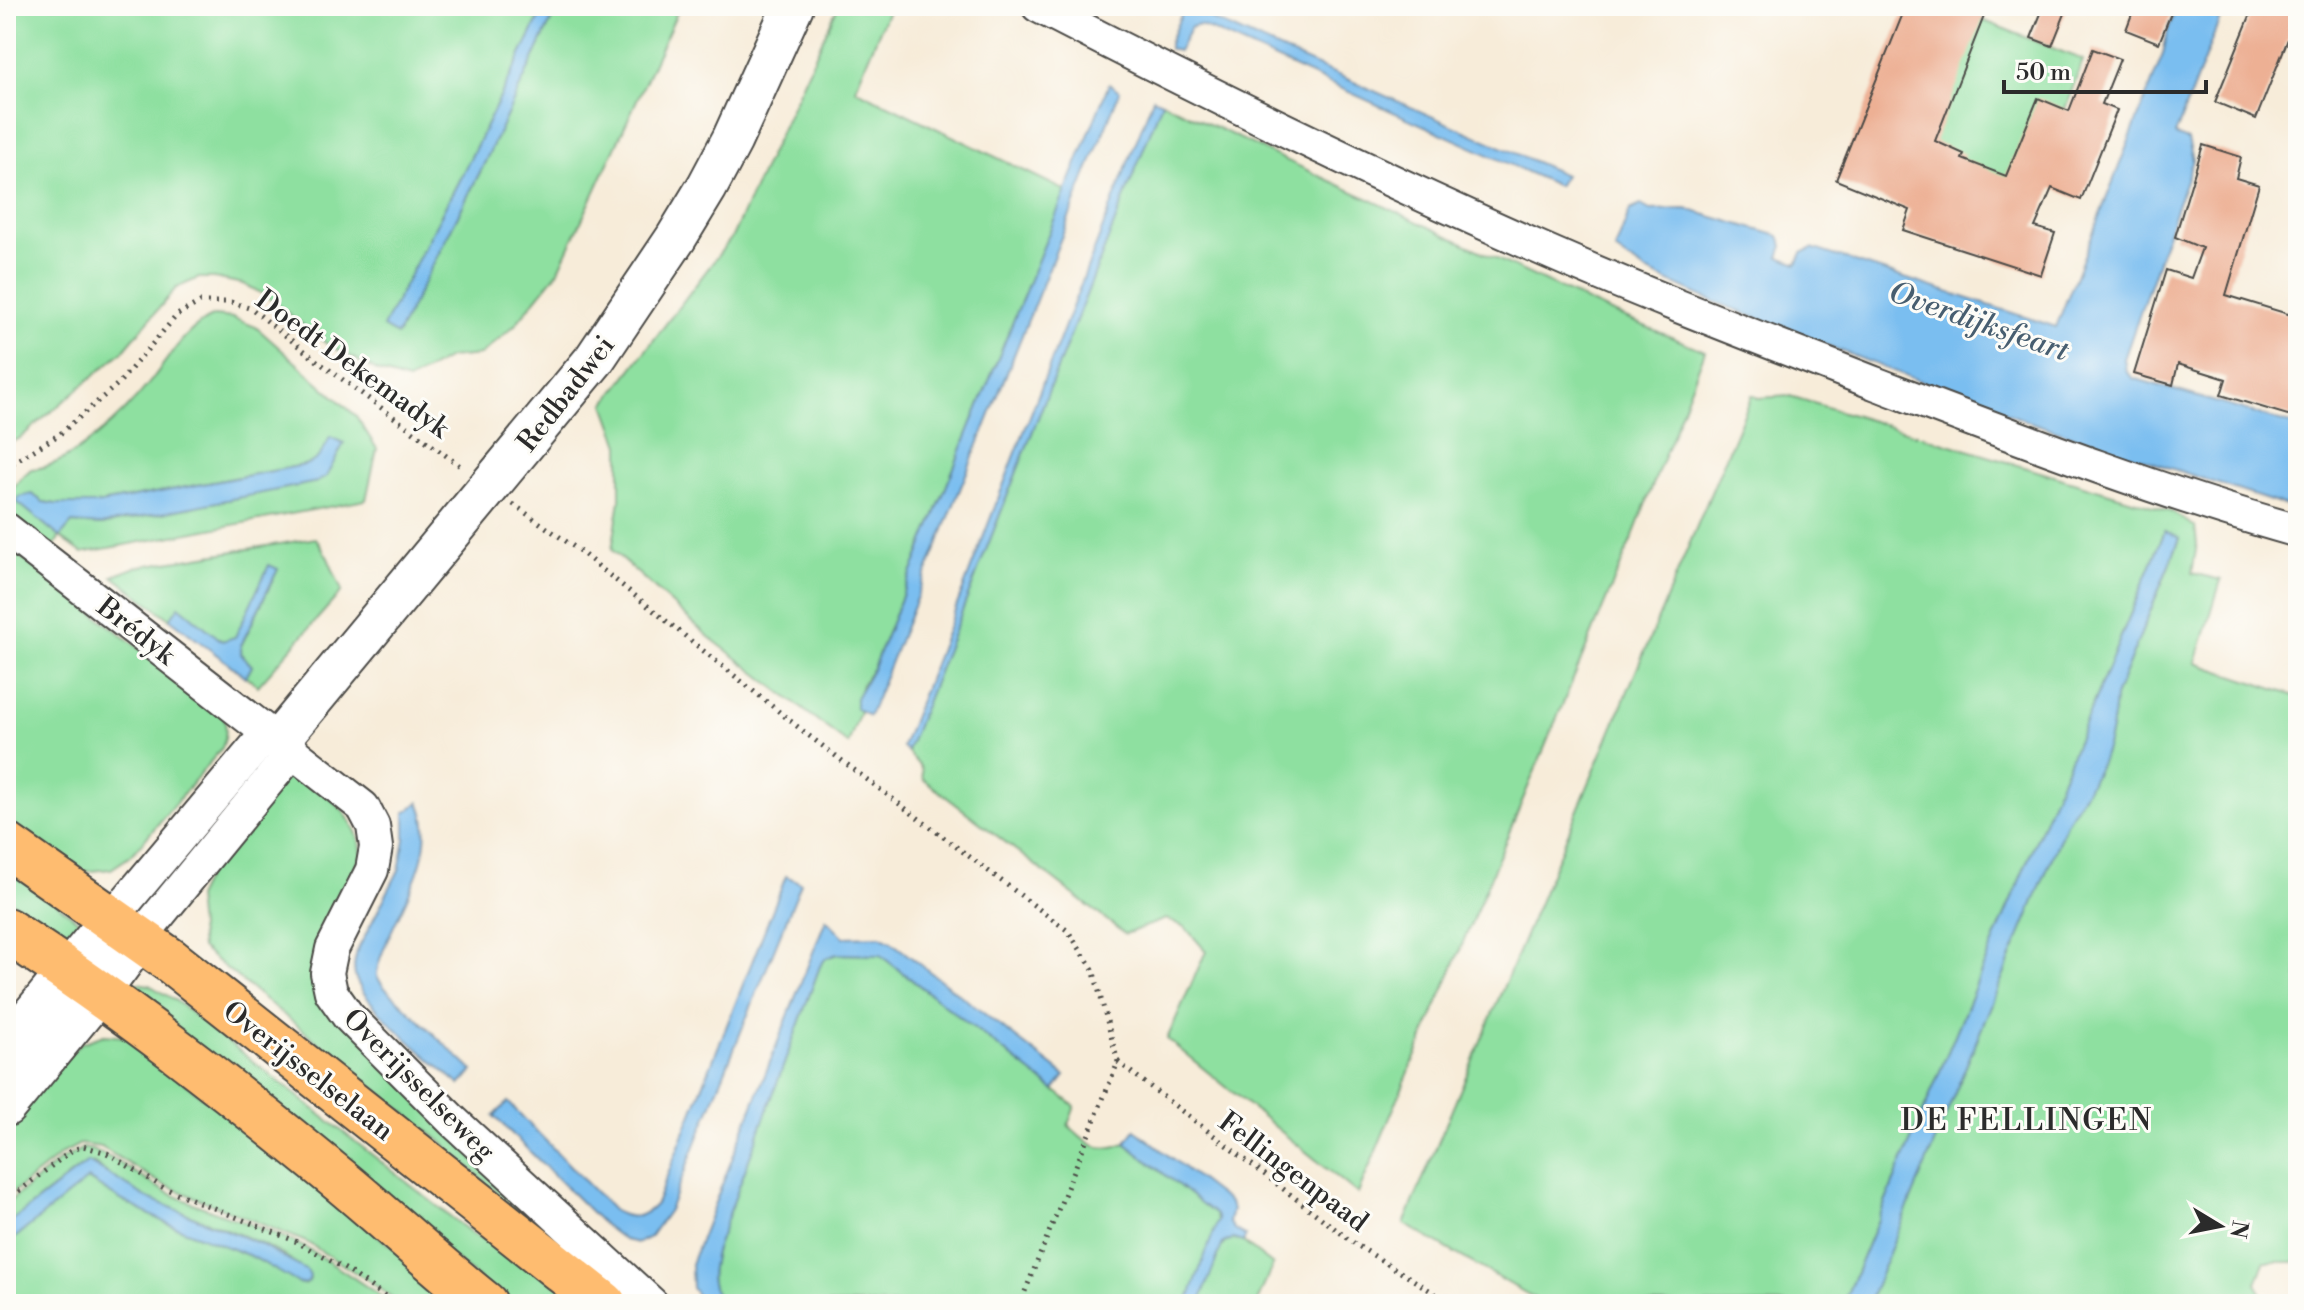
<svg xmlns="http://www.w3.org/2000/svg" width="2304" height="1310" font-family="'Libre Bodoni',serif">
<style>
.green{fill:#8ee0a0;stroke:#5c8666;stroke-width:2;fill-rule:evenodd}
.water{fill:#7abef0;stroke:#52748e;stroke-width:2}
.building{fill:#edb094}
.lines{fill:none;stroke-linecap:round;stroke-linejoin:round}
.minor-casing{stroke:#4a4845;stroke-width:36}
.tertiary-casing{stroke:#4a4845;stroke-width:44}
.primary-casing{stroke:#4a4845;stroke-width:48}
.path{stroke:#4a4845;stroke-width:5;stroke-dasharray:2 6;stroke-linecap:butt}
.minor{stroke:#fff;stroke-width:32}
.tertiary{stroke:#fff;stroke-width:40}
.primary{stroke:#febc70;stroke-width:44}
.labels{text-anchor:middle;stroke-width:6;stroke-linejoin:round;paint-order:stroke}
.street-label{font-size:28px;fill:#2b2b2b;stroke:#fdfcf7}
.water-label{font-size:30px;font-style:italic;fill:#475e70;stroke:#fdfcf7}
.neighbourhood-label{font-size:30px;letter-spacing:2px;fill:#2b2b2b;stroke:#fdfcf7}
</style>
<rect width="100%" height="100%" fill="#fdfcf7"/>
<filter id="ink" filterUnits="userSpaceOnUse"><feTurbulence type="fractalNoise" baseFrequency=".0125" numOctaves="2"/><feDisplacementMap in="SourceGraphic" scale="16" xChannelSelector="R" yChannelSelector="G"/><feConvolveMatrix kernelMatrix="1 2 1 2 8 2 1 2 1" color-interpolation-filters="sRGB"/></filter>
<filter id="wash" filterUnits="userSpaceOnUse"><feTurbulence type="fractalNoise" baseFrequency=".006" numOctaves="4" result="noise"/><feDisplacementMap in="SourceGraphic" scale="32" xChannelSelector="R" yChannelSelector="G"/><feGaussianBlur stdDeviation="1.8" result="paint"/><feColorMatrix in="noise" values="0 0 0 0 0 0 0 0 0 0 0 0 0 0 0 0 0 1.4 0 .05"/><feComposite in="paint" operator="in"/></filter>
<g filter="url(#wash)">
<rect width="100%" height="100%" fill="#f7ecd9"/>
<!-- green -->
<g class="green">
<polygon points="6,6 545,6 470,159 384,326 397,335 483,166 558,6 680,6 558,272 515,325 480,355 449,358 408,381 379,372 327,344 265,295 243,284 214,278 199,278 176,288 123,351 19,439 6,444"/>
<polygon points="838,6 890,6 855,89 1066,191 873,668 862,684 856,707 860,712 848,744 709,637 612,550 620,500 620,445 605,404 732,237"/>
<polygon points="1906,6 1977,18 2083,60 2012,253 1912,223"/>
<polygon points="1162,102 1606,310 1705,351 1633,536 1358,1194 1167,1039 1206,951 1185,927 1166,919 1125,934 923,779 921,768 907,751"/>
<path d="M214 316 233 318 256 327 356 416 377 449 366 500 82 553 60 537 50 552 6 515C6 493 15 483 31 469 70 468 126 412 150 382 169 358 185 328 214 316ZM321 456 317 482 102 525 72 523 32 494 43 502 56 504H96L304 465 315 462Z"/>
<path d="M1752 395 1758 398 1790 396 2172 512 2195 527 2197 544 2192 573 2221 580 2196 663 2298 697V1255L2295 1262H2264L2256 1284 2268 1304H1868L2067 821C2096 775 2112 753 2115 697L2180 539 2165 531 1843 1304H1545L1404 1224Z"/>
<polygon points="316,538 328,558 342,591 258,686 246,677 252,666 241,654 241,646 278,569 235,638 222,641 179,607 170,619 113,576 136,567"/>
<path d="M9 548 222 712C227 725 227 735 222 748L132 855 111 869 82 872 6 828V550Z"/>
<path d="M291 765C320 790 357 812 362 853L316 959 571 1245 563 1254 444 1144 201 948 196 898 214 860Z"/>
<polygon points="6,863 80,922 79,927 71,932 58,930 6,898"/>
<path d="M837 954 880 955 1075 1106 1068 1125C1087 1143 1098 1155 1125 1143L1216 1215 1218 1225 1187 1304H726C707 1290 710 1272 715 1252L820 966 826 958Z"/>
<polygon points="137,983 149,985 175,1000 474,1235 526,1261 583,1304 509,1304 134,994 133,986"/>
<polygon points="104,1035 127,1037 464,1304 401,1304 369,1281 306,1242 162,1184 101,1147 80,1144 63,1153 6,1198 6,1126 49,1074 81,1043"/>
<path d="M83 1148C114 1154 137 1177 165 1191 208 1212 255 1223 298 1244 331 1261 361 1283 392 1304H6V1245L87 1179 121 1200 166 1223 253 1257 305 1285 310 1279C299 1249 178 1213 145 1197 127 1187 110 1175 93 1163L82 1166 6 1225V1204L59 1161Z"/>
<polygon points="1233,1239 1243,1242 1273,1265 1256,1304 1199,1304 1219,1250 1227,1240"/>
</g>
<!-- water -->
<g class="water">
<polygon points="545,6 558,6 483,166 397,335 383,327 470,159"/>
<polygon points="1185,6 1207,6 1211,19 1565,175 1558,186 1200,25 1191,27 1178,51 1169,49 1169,43"/>
<polygon points="2177,6 2225,6 2175,135 2188,140 2193,160 2124,359 2126,371 2133,378 2298,426 2298,510 2033,423 1880,366 1703,297 1645,271 1615,250 1630,210 1641,205 1650,210 1686,209 1779,236 1783,246 1779,257 1797,264 1802,253 1812,248 2056,327 2163,54 2168,30"/>
<polygon points="1109,84 1120,91 869,716 856,708 856,698 873,668"/>
<polygon points="1153,98 1162,102 907,751 902,747"/>
<path d="M330 437 344 443 326 477 317 482 101 525 72 523 60 537 16 501 19 497 32 494 43 502 56 504H96L304 465C320 461 323 451 330 437Z"/>
<path d="M2165 531 2180 538 2115 697C2112 753 2096 775 2067 821L1868 1304H1843Z"/>
<polygon points="269,565 278,569 241,645 241,654 252,666 246,677 170,619 179,606 222,641 235,637"/>
<path d="M419 802C441 849 402 903 385 946 382 954 376 967 377 976 378 980 382 983 384 987L473 1071 460 1085C435 1063 363 1006 355 976 353 966 355 959 357 951L399 870 405 839V813Z"/>
<path d="M786 876 801 883 669 1210 650 1237 638 1243 624 1240 604 1225 494 1116 508 1102 614 1211C631 1220 643 1218 656 1204Z"/>
<path d="M826 919 844 937 880 936 890 941 1065 1076 1054 1090 880 955 837 954 826 958 820 966 715 1252C710 1272 707 1290 726 1304H704L692 1288 691 1264Z"/>
<polygon points="1135,1130 1230,1203 1232,1210 1229,1222 1235,1230 1246,1236 1243,1242 1233,1239 1223,1243 1199,1304 1187,1304 1218,1220 1216,1215 1125,1143"/>
<polygon points="88,1162 148,1198 258,1243 307,1271 310,1276 308,1283 300,1284 253,1257 166,1223 121,1200 88,1179 6,1245 6,1225"/>
</g>
<g id="blocks">
<!-- building -->
<g class="building">
<polygon points="1906,6 1988,6 1935,141 1964,154 1962,159 2006,176 2038,98 2069,111 2093,49 2120,59 2102,104 2117,110 2081,200 2052,188 2035,227 2055,233 2041,275 1903,230 1910,210 1836,180"/>
<polygon points="2044,6 2068,6 2052,46 2031,38"/>
<polygon points="2135,6 2174,6 2159,43 2126,30"/>
<polygon points="2254,6 2298,6 2298,14 2256,119 2215,102"/>
<polygon points="2203,145 2241,157 2236,178 2259,185 2226,295 2298,317 2298,418 2221,395 2226,379 2178,364 2173,385 2134,374 2166,270 2191,278 2202,248 2175,237"/>
</g>
</g>
</g>
<g filter="url(#ink)">
<use href="#blocks" fill-opacity="0" stroke="#4a4845" stroke-width="2"/>
<g class="lines">
<!-- minor casing -->
<g class="minor-casing">
<g id="minor">
<path d="M1038 6C1201 90 1365 171 1533 245 1646 295 1762 339 1877 384 2016 437 2155 491 2298 531"/>
<polyline points="6,529 363,807 373,826 376,847 372,870 332,949 327,973 331,992 348,1016 453,1121 652,1304"/>
<polyline points="112,918 268,732"/>
<polyline points="140,938 293,751"/>
</g>
</g>
<!-- tertiary casing -->
<g class="tertiary-casing">
<g id="tertiary">
<polyline points="279,740 594,360 676,238 707,187 732,140 793,6"/>
<polyline points="6,1047 112,918"/>
<polyline points="6,1106 99,993 140,938"/>
</g>
</g>
<!-- primary casing -->
<g class="primary-casing">
<g id="primary">
<polyline points="6,845 171,961 604,1304"/>
<path d="M6 930C123 1006 234 1093 342 1182 390 1222 436 1265 485 1304"/>
</g>
</g>
<!-- path -->
<g class="path">
<polyline points="6,467 60,434 119,383 177,315 200,302 231,302 252,309 316,360 463,468"/>
<polyline points="513,504 577,549 808,735 1068,931 1093,969 1118,1062 1020,1304"/>
<polyline points="1118,1062 1355,1244 1452,1304"/>
<polyline points="6,1201 71,1151 83,1146 107,1153 164,1188 295,1241 347,1270 395,1304"/>
</g>
<!-- minor -->
<use href="#minor" class="minor"/>
<!-- tertiary -->
<use href="#tertiary" class="tertiary"/>
<!-- primary -->
<use href="#primary" class="primary"/>
</g>
</g>
<g class="labels">
<!-- street labels -->
<g class="street-label">
<text transform="translate(353 363) rotate(36)" y="10">Doedt Dekemadyk</text>
<text transform="translate(565 393) rotate(-52)" y="10">Redbadwei</text>
<text transform="translate(137 630) rotate(38)" y="10">Brédyk</text>
<text transform="translate(309 1070) rotate(38)" y="10">Overijsselselaan</text>
<text transform="translate(420 1084) rotate(45)" y="10">Overijsselseweg</text>
<text transform="translate(1294 1171) rotate(37)" y="10">Fellingenpaad</text>
</g>
<!-- water labels -->
<g class="water-label">
<text transform="translate(1979 321) rotate(19)" y="10">Overdijksfeart</text>
</g>
<!-- neighbourhood labels -->
<g class="neighbourhood-label">
<text x="2027" y="1130">DE FELLINGEN</text>
</g>
</g>
<!-- margin -->
<rect width="2304" height="1310" fill="none" stroke="#fdfcf7" stroke-width="32"/>
<!-- north arrow -->
<g transform="translate(2220 1226) rotate(100)" stroke="#fdfcf7" stroke-width="6" paint-order="stroke">
<path d="M0-6L14 30L0 20L-14 30Z" fill="#2b2b2b"/>
<text y="-12" font-size="22" font-weight="bold" text-anchor="middle" fill="#2b2b2b">N</text>
</g>
<!-- scale -->
<path d="M2004 80v12h202v-12" fill="none" stroke="#2b2b2b" stroke-width="4"/>
<text x="2016" y="80" font-size="24" fill="#2b2b2b" stroke="#fdfcf7" stroke-width="6" paint-order="stroke">50 m</text>
</svg>
